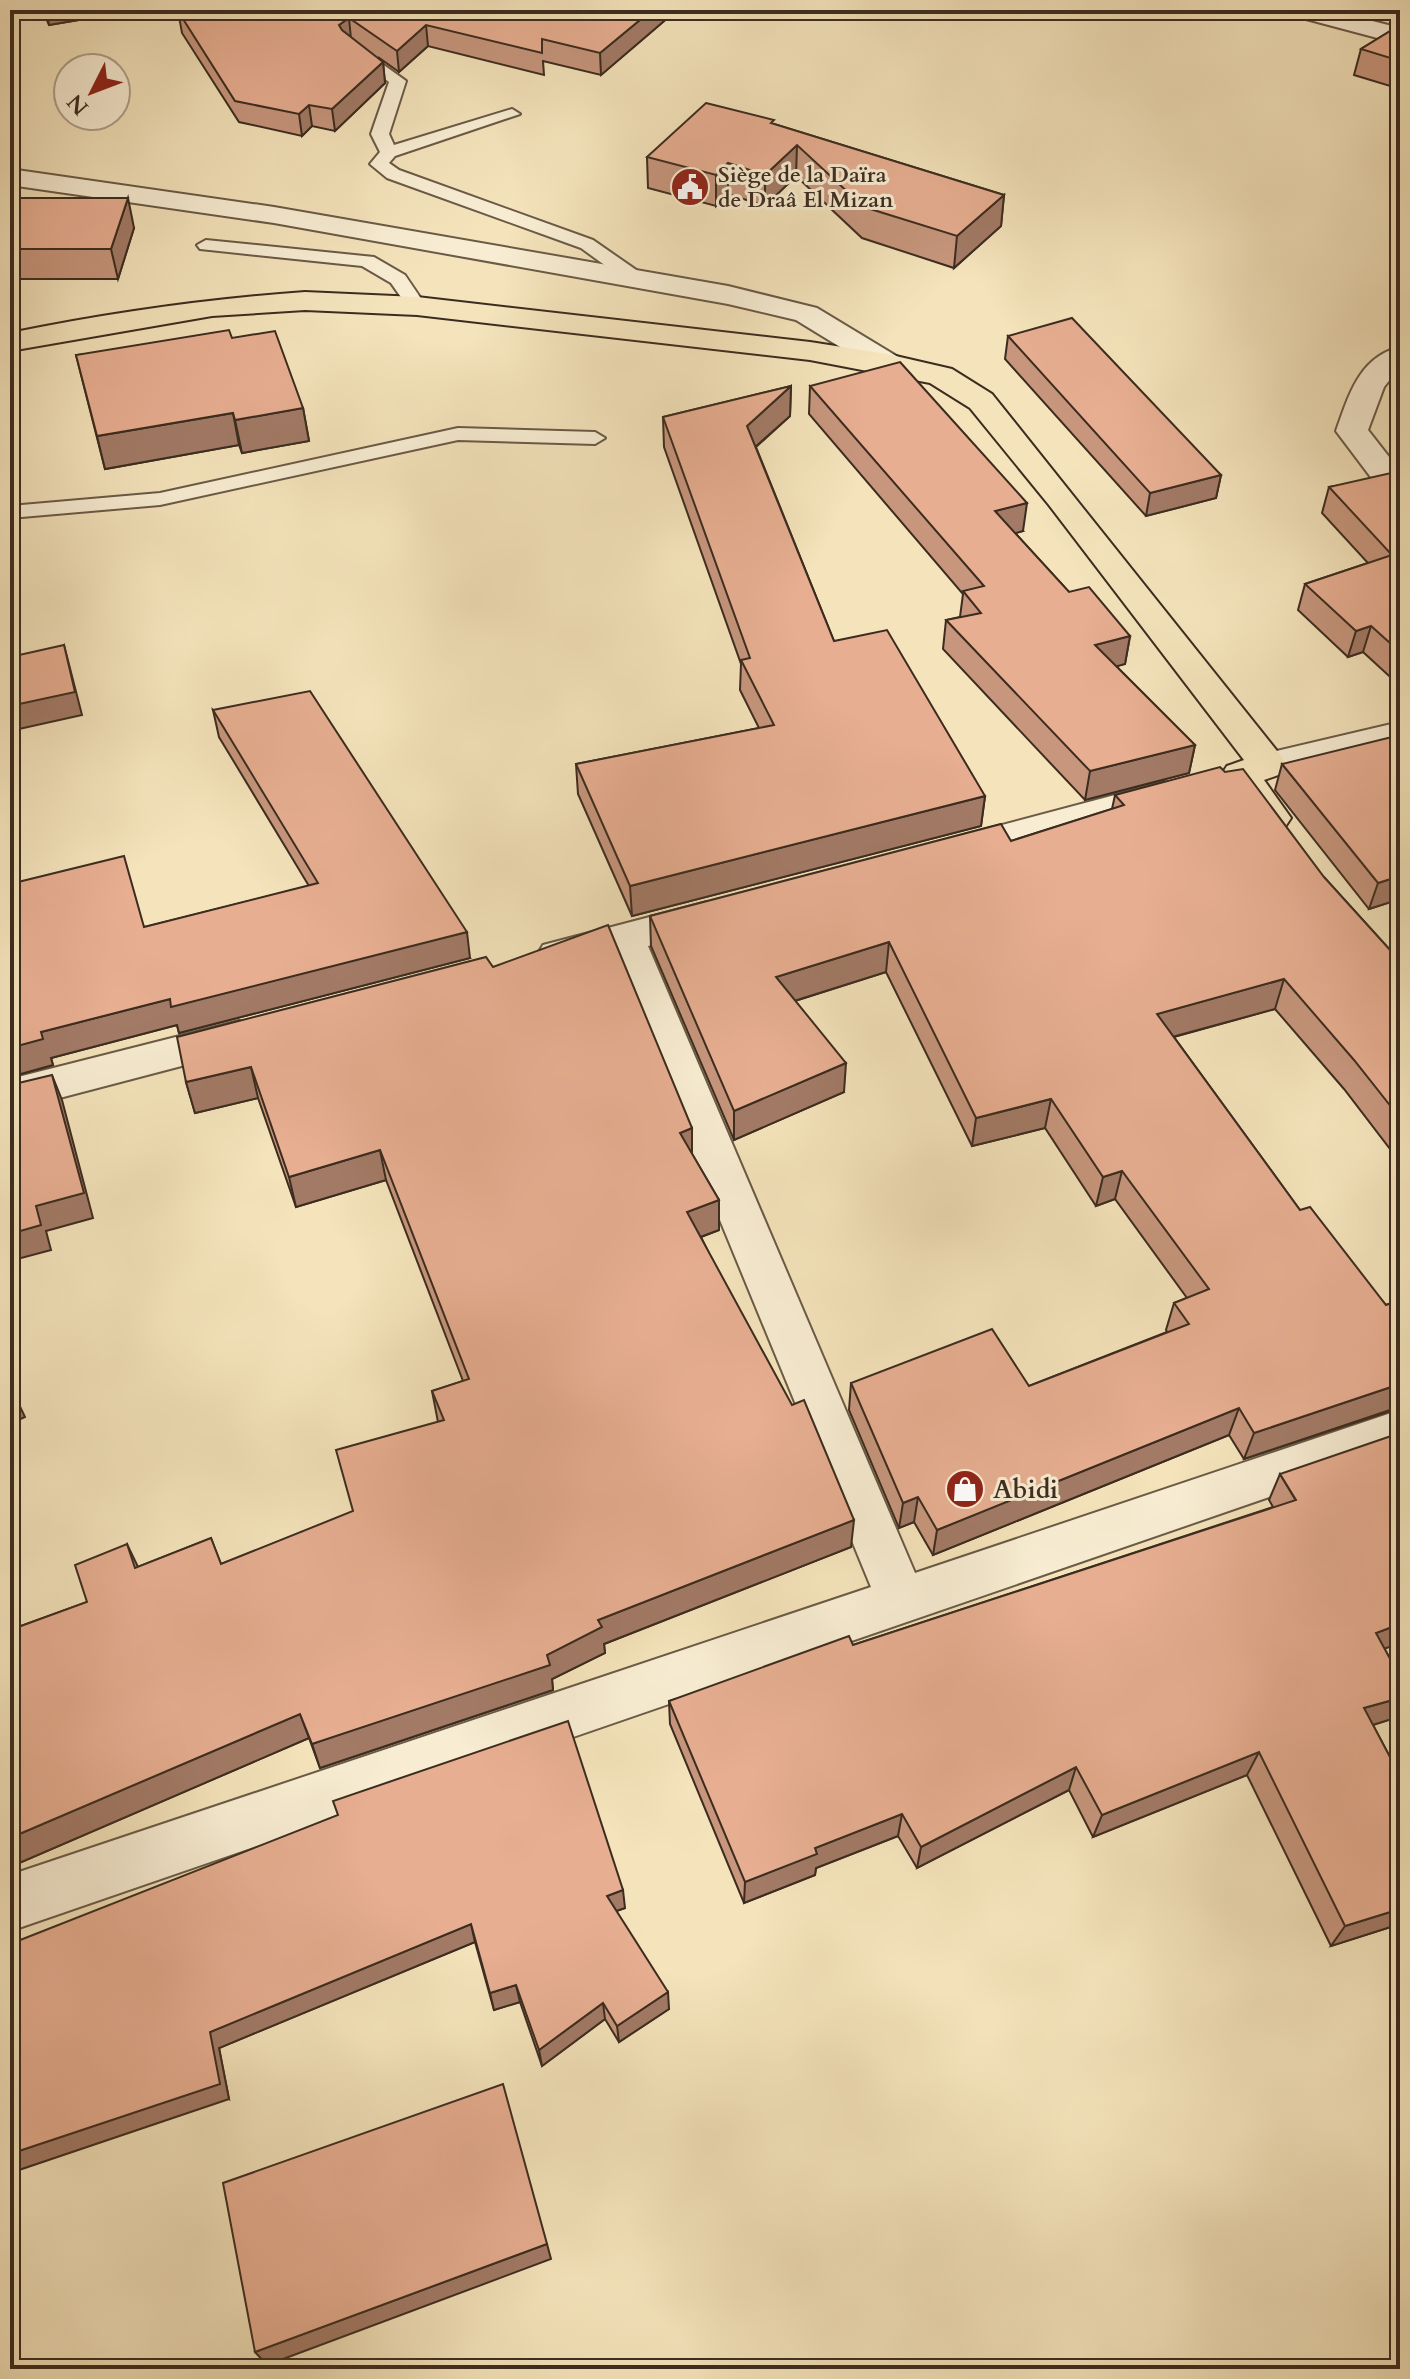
<svg xmlns="http://www.w3.org/2000/svg" width="1410" height="2379" font-family="Cardo,serif">
<style>
.lines{fill:none;stroke-linecap:round;stroke-linejoin:round}
.service-casing{stroke:#6a5a46;stroke-width:4}
.minor-casing{stroke:#6a5a46;stroke-width:4}
.primary-casing{stroke:#3c2c1f;stroke-width:4}
.service{fill:#f8edd3;fill-rule:evenodd}
.minor{fill:#f8edd3;fill-rule:evenodd}
.primary{fill:#f4e3bb;fill-rule:evenodd}
.wall{fill:#c7967d;stroke:#3c2c1f;stroke-width:2}
.shaded-wall{fill:#a27a66;stroke:#3c2c1f;stroke-width:2}
.building{fill:#e7ae91;stroke:#3c2c1f;stroke-width:2}
.labels{text-anchor:middle;stroke-width:6;stroke-linejoin:round;paint-order:stroke}
.far-poi-label{font-size:22px;font-weight:bold;fill:#3c2c1f;stroke:#f8edd3;text-anchor:start}
.poi-label{font-size:26px;font-weight:bold;fill:#3c2c1f;stroke:#f8edd3;text-anchor:start}
</style>
<rect width="100%" height="100%" fill="#f4e3bb"/>
<filter id="stains"><feTurbulence type="fractalNoise" baseFrequency=".0025" numOctaves="4"/><feColorMatrix values="0 0 0 0 .2 0 0 0 0 .09 0 0 0 0 .02 0 0 0 .5 -.17"/></filter>
<radialGradient id="worn" r=".72"><stop offset=".6" stop-color="#630" stop-opacity="0"/><stop offset="1" stop-color="#630" stop-opacity=".3"/></radialGradient>
<g class="lines">
<!-- service casing -->
<g class="service-casing">
<g id="service">
<polygon points="353,43 406,81 389,134 394,145 512,109 520,114 395,156 389,163 399,170 593,240 642,274 642,282 628,282 581,248 387,178 370,164 380,152 371,134 389,82 347,51 345,48"/>
<polygon points="206,240 374,257 405,275 426,306 424,310 410,310 391,283 362,266 200,249 197,245"/>
<polygon points="458,428 595,432 605,438 595,444 458,440 160,505 10,518 10,506 160,493"/>
</g>
</g>
<!-- minor casing -->
<g class="minor-casing">
<g id="minor">
<polygon points="1288,10 1329,10 1400,28 1400,44 1291,15"/>
<polygon points="10,169 274,207 728,286 817,308 898,357 902,363 898,369 876,369 796,320 728,304 274,223 10,185"/>
<path d="M1400 347V367L1384 387 1368 430 1400 471V503L1388 500 1336 431C1349 395 1359 357 1400 347Z"/>
<polygon points="1400,722 1400,746 1268,777 1255,774 1249,765 1255,756"/>
<polygon points="1164,782 1177,786 1183,795 1177,804 952,864 938,860 933,851 938,842"/>
<polygon points="707,902 721,906 727,916 721,926 648,946 915,1573 1400,1410 1400,1452 10,1931 10,1875 871,1587 611,955 557,969 543,965 537,955 543,945"/>
<polygon points="239,1021 254,1025 260,1036 254,1047 10,1111 10,1079"/>
</g>
</g>
<!-- primary casing -->
<g class="primary-casing">
<path id="primary" d="M305 292 417 297 810 342 887 354 952 369 992 394 1281 756 1287 765 1281 774 1264 780 1291 818 1285 827C1253 836 1237 800 1221 775L1227 766 1244 760 1049 505 970 408 930 383 810 360 417 315 305 310 212 316 10 351V333C108 313 205 299 305 292Z"/>
</g>
<!-- service -->
<use href="#service" class="service"/>
<!-- minor -->
<use href="#minor" class="minor"/>
<!-- primary -->
<use href="#primary" class="primary"/>
</g>
<!-- wall -->
<g class="wall">
<polygon points="42,10 102,10 103,16 49,25"/>
<polygon points="188,10 677,10 601,75 543,61 544,75 428,46 399,72 378,57 383,62 385,83 335,131 312,126 302,136 239,122 182,33 178,11"/>
<polygon points="1400,25 1400,89 1354,75 1361,49"/>
<polygon points="774,124 1004,195 1001,226 954,268 862,238 796,176 765,206 728,194 716,206 648,188 647,157"/>
<polygon points="10,198 134,228 118,279 10,279"/>
<polygon points="1008,336 1221,475 1216,498 1146,516 1005,359"/>
<polygon points="232,338 303,408 309,441 242,453 239,445 105,469 76,355"/>
<polygon points="791,386 790,416 756,447 834,641 985,796 981,826 632,916 578,794 576,764 759,728 740,690 741,664 664,447 663,417"/>
<polygon points="810,386 1023,531 1015,533 1069,592 1130,636 1125,664 1116,666 1195,745 1189,773 1085,800 943,649 946,620 960,617 963,594 809,414"/>
<polygon points="1400,410 1400,447 1391,436 1398,411"/>
<polygon points="1400,476 1400,686 1363,652 1348,657 1298,610 1305,584 1368,563 1322,513 1329,487"/>
<polygon points="213,710 470,958 179,1033 177,1025 51,1058 53,1065 10,1077 10,856 18,881 145,927 309,886 219,737"/>
<polygon points="1282,764 1400,899 1369,909 1275,790"/>
<polygon points="1115,795 1324,877 1400,961 1400,1162 1344,1089 1275,1009 1174,1037 1300,1210 1386,1305 1400,1300 1400,1408 1244,1459 1229,1435 933,1555 914,1522 899,1528 849,1410 851,1383 1029,1386 1167,1332 1166,1330 1174,1303 1187,1298 1115,1199 1096,1206 1045,1128 972,1146 886,972 795,1001 844,1092 734,1140 651,946 650,916 1011,841 1112,809"/>
<polygon points="493,967 692,1154 719,1200 719,1230 701,1237 851,1547 604,1644 605,1653 552,1679 553,1690 320,1768 309,1738 10,1867 10,1630 87,1602 127,1544 138,1567 211,1538 221,1564 353,1512 438,1422 432,1391 463,1381 386,1180 296,1207 258,1098 195,1113 186,1082"/>
<polygon points="1280,1474 1384,1648 1400,1677 1400,1711 1395,1718 1373,1725 1400,1776 1400,1924 1331,1946 1247,1775 1093,1837 1069,1790 917,1868 898,1836 816,1868 815,1875 744,1903 670,1724 669,1701 853,1645 1273,1507 1269,1500"/>
<polygon points="625,1908 616,1911 669,2009 619,2042 605,2019 542,2066 520,2002 494,2010 475,1942 219,2048 229,2099 10,1944"/>
</g>
<!-- shaded-wall -->
<g class="shaded-wall">
<polygon points="46,10 102,10 103,16 49,25"/>
<polygon points="652,10 677,10 601,75 600,53"/>
<polygon points="349,18 351,39 342,46 339,25"/>
<polygon points="426,25 428,46 399,72 397,51"/>
<polygon points="383,62 385,83 335,131 332,109"/>
<polygon points="309,105 312,126 302,136 299,114"/>
<polygon points="797,145 796,176 765,206 765,175"/>
<polygon points="728,163 728,194 716,206 716,175"/>
<polygon points="1004,195 1001,226 954,268 957,236"/>
<polygon points="128,198 134,228 118,279 111,249"/>
<polygon points="791,386 790,416 746,455 747,426"/>
<polygon points="303,408 309,441 242,453 235,420"/>
<polygon points="233,413 239,445 105,469 97,436"/>
<polygon points="1221,475 1216,498 1146,516 1150,493"/>
<polygon points="1027,503 1023,531 992,540 995,511"/>
<polygon points="1371,626 1363,652 1348,657 1356,631"/>
<polygon points="1130,636 1125,664 1090,674 1095,645"/>
<polygon points="64,645 82,715 10,731 10,706"/>
<polygon points="1195,745 1189,773 1085,800 1090,771"/>
<polygon points="985,796 981,826 632,916 630,886"/>
<polygon points="1400,876 1400,899 1369,909 1378,883"/>
<polygon points="467,932 470,958 179,1033 177,1025 51,1058 53,1065 10,1077 10,1048 41,1032 170,999"/>
<polygon points="889,942 886,972 775,1007 776,977"/>
<polygon points="1284,979 1275,1009 1150,1043 1157,1014"/>
<polygon points="846,1063 844,1092 734,1140 734,1111"/>
<polygon points="251,1067 258,1098 195,1113 186,1082"/>
<polygon points="52,1075 62,1100 93,1218 46,1231 51,1250 10,1261 10,1234 36,1206"/>
<polygon points="1051,1099 1045,1128 972,1146 976,1118"/>
<polygon points="692,1128 692,1158 680,1133"/>
<polygon points="380,1150 386,1180 296,1207 289,1177"/>
<polygon points="1122,1171 1115,1199 1096,1206 1103,1177"/>
<polygon points="719,1200 719,1230 687,1242 687,1212"/>
<polygon points="1400,1384 1399,1407 1244,1459 1254,1433"/>
<polygon points="14,1394 25,1417 10,1424 10,1395"/>
<polygon points="1239,1408 1229,1435 933,1555 937,1530"/>
<polygon points="918,1497 914,1522 899,1528 903,1503"/>
<polygon points="854,1520 851,1547 604,1644 605,1653 552,1679 553,1690 320,1768 312,1744 547,1655 598,1620"/>
<polygon points="1400,1624 1400,1643 1362,1657 1376,1633"/>
<polygon points="1400,1698 1400,1711 1395,1718 1350,1732 1364,1708"/>
<polygon points="300,1714 309,1738 10,1867 10,1838"/>
<polygon points="1259,1752 1247,1775 1093,1837 1102,1815"/>
<polygon points="1076,1767 1069,1790 917,1868 921,1847"/>
<polygon points="902,1814 898,1836 816,1868 815,1875 744,1903 745,1882 815,1848"/>
<polygon points="623,1890 625,1908 608,1914 607,1896"/>
<polygon points="1400,1909 1400,1924 1331,1946 1345,1926"/>
<polygon points="471,1924 475,1942 219,2048 229,2099 10,2173 10,2154 210,2032"/>
<polygon points="516,1985 520,2002 494,2010 490,1993"/>
<polygon points="668,1992 669,2009 619,2042 617,2026"/>
<polygon points="603,2003 605,2019 542,2066 539,2050"/>
<polygon points="547,2244 551,2259 267,2365 255,2352"/>
</g>
<!-- building -->
<g class="building">
<polygon points="188,10 652,10 600,53 542,39 542,53 426,25 397,51 349,18 339,25 342,30 383,62 332,109 309,105 299,114 235,101 178,11"/>
<polygon points="1400,25 1400,61 1361,49"/>
<polygon points="706,103 774,120 771,123 1004,195 957,236 864,207 797,145 765,175 728,163 716,175 647,157"/>
<polygon points="10,198 128,198 111,249 10,249"/>
<polygon points="1072,318 1221,475 1150,493 1008,336"/>
<polygon points="229,330 232,338 275,331 303,408 235,420 233,413 97,436 76,355"/>
<polygon points="900,362 1027,503 995,511 1069,592 1089,587 1130,636 1095,645 1195,745 1090,771 946,620 981,613 963,591 984,586 810,386"/>
<polygon points="791,386 747,426 834,641 887,630 985,796 630,886 576,764 774,725 741,660 750,658 663,417"/>
<polygon points="1391,473 1400,476 1400,652 1371,626 1356,631 1305,584 1392,555 1329,487"/>
<polygon points="64,645 75,692 10,706 10,657"/>
<polygon points="310,691 467,932 171,1007 170,999 41,1032 43,1039 10,1048 10,857 18,882 124,856 144,927 318,883 213,710"/>
<polygon points="1400,735 1400,876 1378,883 1282,764"/>
<polygon points="1220,767 1225,772 1243,769 1324,877 1400,961 1400,1118 1354,1060 1284,979 1157,1014 1300,1210 1310,1207 1386,1305 1400,1300 1400,1384 1254,1433 1239,1408 937,1530 918,1497 903,1503 851,1383 992,1329 1029,1386 1189,1324 1174,1303 1209,1289 1122,1171 1103,1177 1051,1099 976,1118 889,942 776,977 846,1063 734,1111 650,916 1001,824 1011,841 1124,805 1115,795"/>
<polygon points="608,925 692,1128 680,1133 719,1200 687,1212 792,1405 804,1400 854,1520 598,1620 602,1627 547,1655 550,1665 312,1744 300,1714 10,1838 10,1630 87,1602 75,1565 127,1544 135,1568 211,1538 221,1564 353,1511 336,1450 444,1420 432,1391 469,1379 380,1150 289,1177 251,1067 186,1082 177,1037 486,957 493,967"/>
<polygon points="52,1075 84,1193 36,1206 41,1225 10,1234 10,1085"/>
<polygon points="1400,1433 1400,1624 1376,1633 1400,1677 1400,1698 1364,1708 1400,1776 1400,1909 1345,1926 1259,1752 1102,1815 1076,1767 921,1847 902,1814 815,1848 817,1854 745,1882 669,1701 849,1636 853,1645 1296,1500 1280,1474"/>
<polygon points="568,1721 623,1890 607,1896 668,1992 617,2026 603,2003 539,2050 516,1985 490,1993 471,1924 210,2032 220,2084 10,2154 10,1944 338,1815 333,1801"/>
<polygon points="503,2084 547,2244 255,2352 223,2183"/>
</g>
<!-- icons -->
<defs>
<g id="civic-disc" transform="scale(2)"><circle r="9.5" fill="#8f2418" stroke="#f8edd3"/><path d="M-.6-6.5H3V-4.5H.6V-3L4-1V1h2V6H-6V1h2V-1L-.6-3ZM-1.2 2.5V6h2.4V2.5Z" fill="#fff"/></g>
<g id="shop-disc" transform="scale(2)"><circle r="9.5" fill="#8f2418" stroke="#f8edd3"/><path d="M-5-2.5h2.3a2.7 3.5 0 0 1 5.4 0H5L5.5 6h-11ZM-1.5-2.5h3a1.5 2.3 0 0 0-3 0Z" fill="#fff"/></g>
</defs>
<g fill-rule="evenodd">
<use href="#civic-disc" x="690" y="187"/>
<use href="#shop-disc" x="965" y="1489"/>
</g>
<g class="labels">
<!-- far-poi labels -->
<g class="far-poi-label">
<text x="718" y="182">Siège de la Daïra<tspan x="718" dy="25">de Draâ El Mizan</tspan></text>
</g>
<!-- poi labels -->
<g class="poi-label">
<text x="993" y="1498">Abidi</text>
</g>
</g>
<!-- margin -->
<rect width="1410" height="2379" fill="none" stroke="#f4e3bb" stroke-width="40"/>
<rect x="12" y="12" width="1386" height="2355" fill="none" stroke="#3c2c1f" stroke-width="4"/>
<rect x="20" y="20" width="1370" height="2339" fill="none" stroke="#3c2c1f" stroke-width="2"/>
<!-- north arrow -->
<g transform="translate(92 92) rotate(228)"><circle r="38" fill="#f8edd3" stroke="#ada08b" stroke-width="2"/>
<path d="M0-6L14 30L0 20L-14 30Z" fill="#8f2418"/>
<text y="-12" font-size="22" font-weight="bold" text-anchor="middle" fill="#3c2c1f">N</text>
</g>
<rect width="100%" height="100%" filter="url(#stains)"/>
<rect width="100%" height="100%" fill="url(#worn)"/>
</svg>
